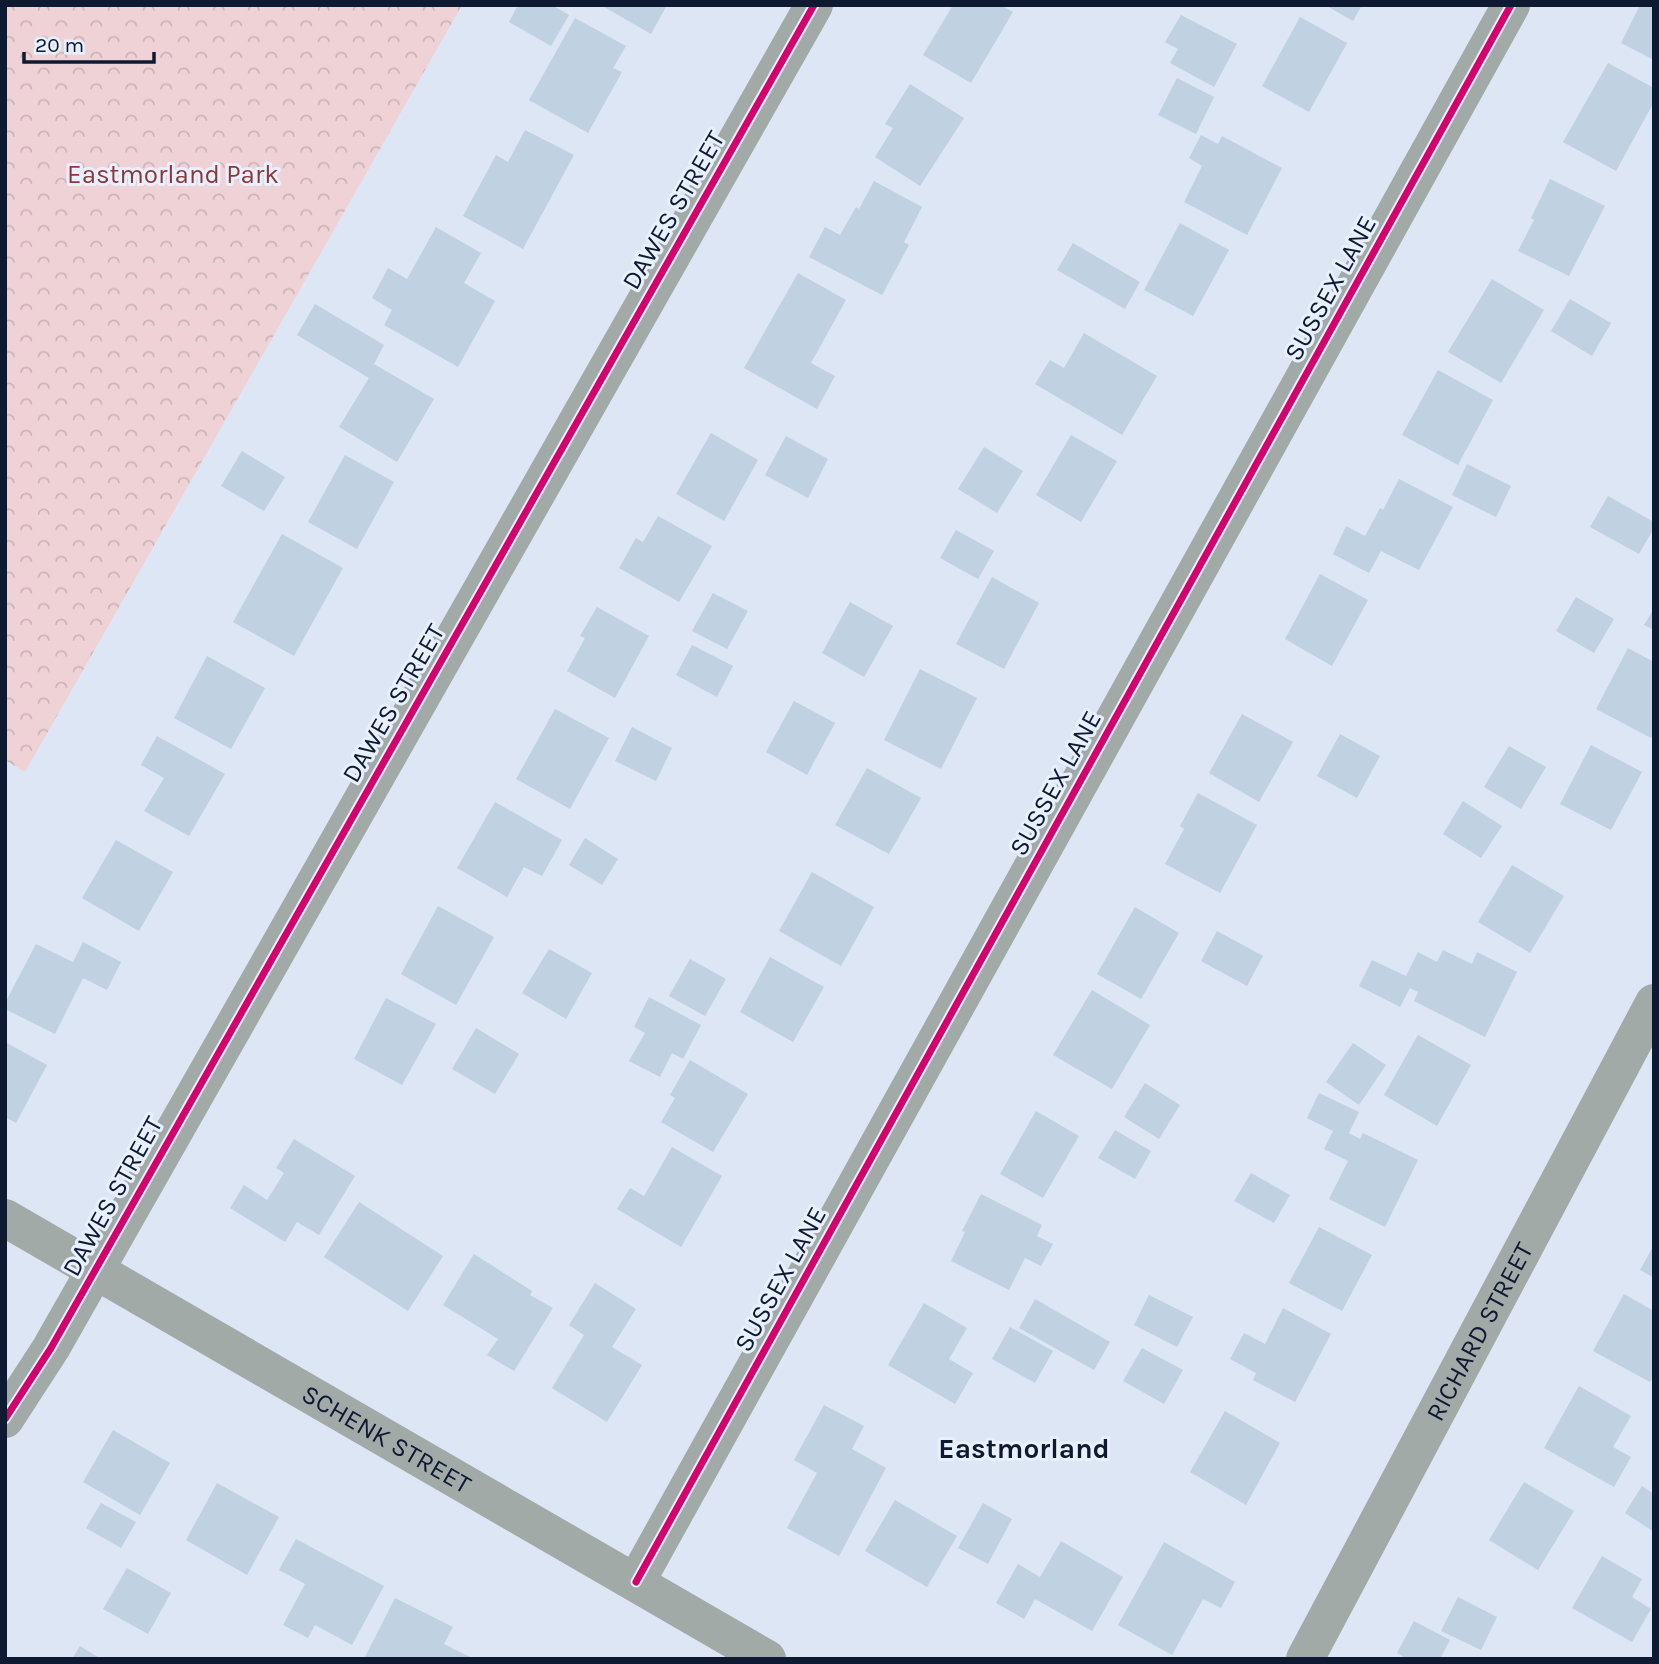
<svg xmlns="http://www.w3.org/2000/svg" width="1659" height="1664" font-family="Karla,sans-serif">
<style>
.park{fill:url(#park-crowns)}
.building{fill:#c0d1e1}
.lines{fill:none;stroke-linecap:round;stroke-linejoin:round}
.street{stroke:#a2aaa8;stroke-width:38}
.cycleway-casing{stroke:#e8f0fd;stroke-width:11}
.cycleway{stroke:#d6006c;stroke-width:7}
.labels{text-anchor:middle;stroke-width:6;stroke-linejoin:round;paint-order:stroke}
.park-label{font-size:26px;fill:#8d3739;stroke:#e8f0fd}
.street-label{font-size:26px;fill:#0d1a31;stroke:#e8f0fd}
.neighbourhood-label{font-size:28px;font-weight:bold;fill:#0d1a31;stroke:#e8f0fd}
</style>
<defs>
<pattern id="park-crowns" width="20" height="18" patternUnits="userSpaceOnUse" patternTransform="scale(1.75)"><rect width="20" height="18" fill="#eed2d6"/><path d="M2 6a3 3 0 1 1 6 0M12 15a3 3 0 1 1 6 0" fill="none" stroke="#cbb4b8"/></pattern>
</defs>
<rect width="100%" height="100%" fill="#dde6f4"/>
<!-- park -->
<polygon class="park" points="5,5 462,5 25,772 5,760"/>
<!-- building -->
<g class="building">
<polygon points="518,5 552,5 569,15 551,46 509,22"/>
<polygon points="601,5 667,5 651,34"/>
<polygon points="953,5 1001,5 1013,12 971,83 923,55"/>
<polygon points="1325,5 1362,5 1353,21"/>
<polygon points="1640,5 1654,5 1654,60 1621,43"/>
<polygon points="1181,15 1237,44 1214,87 1170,63 1178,49 1165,42"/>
<polygon points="1300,17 1347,43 1309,112 1262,86"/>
<polygon points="575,18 626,46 613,68 622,72 588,133 529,100"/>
<polygon points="1608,63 1654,88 1654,102 1616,171 1563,142"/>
<polygon points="1177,78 1214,97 1196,134 1158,115"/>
<polygon points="910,84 964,118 920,186 875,157 893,128 885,124"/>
<polygon points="525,130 574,155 523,249 463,216 496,155 508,162"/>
<polygon points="1201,135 1218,144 1222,136 1282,168 1247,235 1184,202 1202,166 1189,158"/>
<polygon points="1550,179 1605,206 1569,276 1518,251 1534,220 1531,218"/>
<polygon points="874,181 922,207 904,242 909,245 882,295 809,257 825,227 840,235 856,207 859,209"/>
<polygon points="1180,223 1229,250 1193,316 1144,290"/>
<polygon points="436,227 481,253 464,283 495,301 458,367 384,325 392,310 372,298 388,268 407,279"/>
<polygon points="1073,243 1140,282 1125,309 1057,270"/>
<polygon points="798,273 846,300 811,363 835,376 817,409 744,368"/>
<polygon points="1492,279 1544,310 1501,383 1448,352"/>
<polygon points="1570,299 1611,323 1592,356 1551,331"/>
<polygon points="315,304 384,345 374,364 434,399 397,462 339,427 369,378 297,335"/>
<polygon points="1084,333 1157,376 1122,435 1035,384 1050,360 1064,368"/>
<polygon points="1438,370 1493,400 1458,465 1402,435"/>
<polygon points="711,433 758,460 724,521 676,494"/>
<polygon points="1071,435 1117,461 1081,522 1036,495"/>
<polygon points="786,436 828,459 808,498 765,475"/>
<polygon points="984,447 1023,471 997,513 958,489"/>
<polygon points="242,451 285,477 264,511 221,486"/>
<polygon points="345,455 394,482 357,549 308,522"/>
<polygon points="1467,464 1511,486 1496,517 1452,495"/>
<polygon points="1399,479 1453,507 1419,570 1381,551 1369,573 1333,554 1346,526 1365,536 1380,508 1383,510"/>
<polygon points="1608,496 1654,522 1654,528 1639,554 1590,527"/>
<polygon points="658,516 712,546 679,602 619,568 636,538 643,542"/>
<polygon points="956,530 994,551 978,579 940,558"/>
<polygon points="282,534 343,568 294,656 233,622"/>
<polygon points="1320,574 1368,600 1332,666 1285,639"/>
<polygon points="992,577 1039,603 1004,669 956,644"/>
<polygon points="713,593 748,611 727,649 692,631"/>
<polygon points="1576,597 1614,619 1594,653 1556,631"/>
<polygon points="850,602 893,626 864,677 822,653"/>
<polygon points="597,607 649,636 615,698 567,671 585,638 580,636"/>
<polygon points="1654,608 1654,630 1644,625"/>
<polygon points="692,645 733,666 717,697 676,675"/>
<polygon points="1628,648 1654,662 1654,734 1651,738 1596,709"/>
<polygon points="207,656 265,688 231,749 174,718"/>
<polygon points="920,669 977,698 941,769 884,740"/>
<polygon points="794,701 835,723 807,775 766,752"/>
<polygon points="555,709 609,738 570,809 516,779"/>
<polygon points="1242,714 1293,742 1259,802 1209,773"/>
<polygon points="632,727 672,748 656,781 615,761"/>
<polygon points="1340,734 1380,756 1357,798 1317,776"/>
<polygon points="157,736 225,774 189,836 144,811 164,778 141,765"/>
<polygon points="1591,745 1642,772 1611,830 1560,804"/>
<polygon points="1509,746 1546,767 1521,809 1484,787"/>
<polygon points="867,768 921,798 889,854 835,825"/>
<polygon points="1198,793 1257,825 1220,893 1165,864 1184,829 1180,826"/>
<polygon points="1463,801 1502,826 1481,858 1443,834"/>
<polygon points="495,802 562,840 542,876 524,867 507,897 457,868"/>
<polygon points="585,838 618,859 602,885 569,865"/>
<polygon points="116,840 173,872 139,931 82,898"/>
<polygon points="1512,865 1564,896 1530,953 1478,922"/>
<polygon points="812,872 874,907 841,966 779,931"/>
<polygon points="438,906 494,937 456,1005 401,974"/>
<polygon points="1135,907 1179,933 1141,999 1097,974"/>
<polygon points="1217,931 1263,956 1247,986 1201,961"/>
<polygon points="83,942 121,962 107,990 83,978 55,1034 5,1009 5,1003 36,944 73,962"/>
<polygon points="549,949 592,973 566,1019 522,993"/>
<polygon points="1443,950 1472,964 1477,952 1517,972 1485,1037 1414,1001 1418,992 1410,988 1400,1007 1359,986 1372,960 1406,976 1418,952 1437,962"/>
<polygon points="770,957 824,987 793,1042 740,1012"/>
<polygon points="690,959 726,979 705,1016 669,996"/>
<polygon points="1092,990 1150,1025 1112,1089 1053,1055"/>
<polygon points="649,997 701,1025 683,1059 672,1053 660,1077 629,1061 645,1033 634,1027"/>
<polygon points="386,998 436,1024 402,1085 354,1059"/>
<polygon points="476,1028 519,1054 495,1094 452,1069"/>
<polygon points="1418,1035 1471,1065 1437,1126 1384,1095"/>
<polygon points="5,1042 47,1065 16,1123 5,1117"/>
<polygon points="1353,1043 1386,1065 1359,1105 1326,1082"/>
<polygon points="690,1060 748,1094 713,1152 661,1122 675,1098 670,1095"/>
<polygon points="1145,1083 1180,1105 1159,1139 1124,1117"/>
<polygon points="1319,1093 1359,1112 1349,1133 1360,1139 1363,1133 1418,1160 1385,1227 1329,1199 1348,1161 1324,1149 1333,1131 1307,1118"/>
<polygon points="1036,1111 1079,1136 1043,1198 1000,1174"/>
<polygon points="1115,1130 1151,1151 1135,1179 1098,1158"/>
<polygon points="294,1139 355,1176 319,1235 297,1222 285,1242 230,1208 244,1185 267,1200 284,1173 276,1168"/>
<polygon points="672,1147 722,1176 681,1247 617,1209 630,1188 644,1196"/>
<polygon points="1251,1173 1290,1195 1274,1223 1234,1201"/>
<polygon points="981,1194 1042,1225 1037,1236 1053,1244 1041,1266 1025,1258 1009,1290 951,1261 965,1232 962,1231"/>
<polygon points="359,1202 443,1256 408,1311 324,1257"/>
<polygon points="1319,1227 1372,1255 1342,1311 1289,1283"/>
<polygon points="1654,1245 1654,1278 1640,1270"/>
<polygon points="474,1254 532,1291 530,1295 553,1308 514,1371 487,1355 498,1339 443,1305"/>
<polygon points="595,1283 636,1309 612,1347 642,1365 607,1422 552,1388 584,1335 569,1325"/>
<polygon points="1624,1294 1654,1311 1654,1376 1650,1382 1593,1351"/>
<polygon points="1149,1295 1193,1317 1177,1347 1134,1325"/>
<polygon points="1035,1299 1110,1342 1094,1370 1019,1328"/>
<polygon points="924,1303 967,1328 949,1359 973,1373 955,1404 888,1365"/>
<polygon points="1283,1308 1331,1334 1295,1402 1253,1380 1256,1373 1230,1359 1244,1333 1265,1344"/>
<polygon points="1010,1327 1053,1351 1035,1383 992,1359"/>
<polygon points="1142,1348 1183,1370 1164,1404 1123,1381"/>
<polygon points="1579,1386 1631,1416 1613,1447 1631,1457 1614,1487 1544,1448"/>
<polygon points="824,1405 864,1426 852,1449 886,1468 839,1556 787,1528 817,1473 794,1460"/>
<polygon points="1225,1411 1280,1443 1246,1505 1190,1472"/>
<polygon points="113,1430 170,1463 140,1515 83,1482"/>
<polygon points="1524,1482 1574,1511 1538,1570 1489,1540"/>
<polygon points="217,1483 279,1517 247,1575 186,1540"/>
<polygon points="1642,1486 1654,1494 1654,1532 1625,1513"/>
<polygon points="895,1500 957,1536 927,1587 865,1551"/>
<polygon points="101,1503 136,1522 121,1548 86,1528"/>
<polygon points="983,1503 1012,1519 988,1564 958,1548"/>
<polygon points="296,1539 384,1586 352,1645 315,1625 308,1638 283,1625 305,1584 279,1570"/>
<polygon points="1061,1541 1123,1577 1092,1631 1035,1599 1024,1619 996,1603 1018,1564 1040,1577"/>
<polygon points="1164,1542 1235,1582 1221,1608 1203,1599 1172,1655 1118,1625"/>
<polygon points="1602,1556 1642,1579 1632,1597 1651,1609 1632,1642 1572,1608"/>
<polygon points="127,1568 171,1593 148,1634 103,1609"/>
<polygon points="1458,1597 1497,1617 1481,1650 1441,1631"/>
<polygon points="395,1598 453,1627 444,1644 474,1659 364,1659"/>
<polygon points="1414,1621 1450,1640 1440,1659 1407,1659 1397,1653"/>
<polygon points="80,1646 101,1659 72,1659"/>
</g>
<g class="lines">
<!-- street -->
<g class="street">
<path id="s1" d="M5 1218 767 1659"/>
<polyline points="5,1419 51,1348 814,5"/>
<polyline points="636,1582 1511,5"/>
<path id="s2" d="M1305 1659 1654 1003"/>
</g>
<!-- cycleway casing -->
<g class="cycleway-casing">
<g id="cycleway">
<polyline points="5,1419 51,1348 814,5"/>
<polyline points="636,1582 1511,5"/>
</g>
</g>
<!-- cycleway -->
<use href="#cycleway" class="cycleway"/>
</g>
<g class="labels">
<!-- park labels -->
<g class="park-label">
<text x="173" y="183">Eastmorland Park</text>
</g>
<!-- street labels -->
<g class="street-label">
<text transform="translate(673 210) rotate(-60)" y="9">DAWES STREET</text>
<text transform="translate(1330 288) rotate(-61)" y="9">SUSSEX LANE</text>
<text transform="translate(393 703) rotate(-60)" y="9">DAWES STREET</text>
<text transform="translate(1055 783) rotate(-61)" y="9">SUSSEX LANE</text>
<text transform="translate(112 1196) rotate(-61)" y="9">DAWES STREET</text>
<text transform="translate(780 1279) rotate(-61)" y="9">SUSSEX LANE</text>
<text dy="9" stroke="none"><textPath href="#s2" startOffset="371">RICHARD STREET</textPath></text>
<text dy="9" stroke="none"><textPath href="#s1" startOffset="441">SCHENK STREET</textPath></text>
</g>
<!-- neighbourhood labels -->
<g class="neighbourhood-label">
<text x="1024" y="1458">Eastmorland</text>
</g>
</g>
<!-- border -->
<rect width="1659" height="1664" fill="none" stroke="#0d1a31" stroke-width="14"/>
<!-- scale -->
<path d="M24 52v10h130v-10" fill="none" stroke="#0d1a31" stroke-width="3.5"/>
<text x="35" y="52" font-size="21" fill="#0d1a31" stroke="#e8f0fd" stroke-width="5" paint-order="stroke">20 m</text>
</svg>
